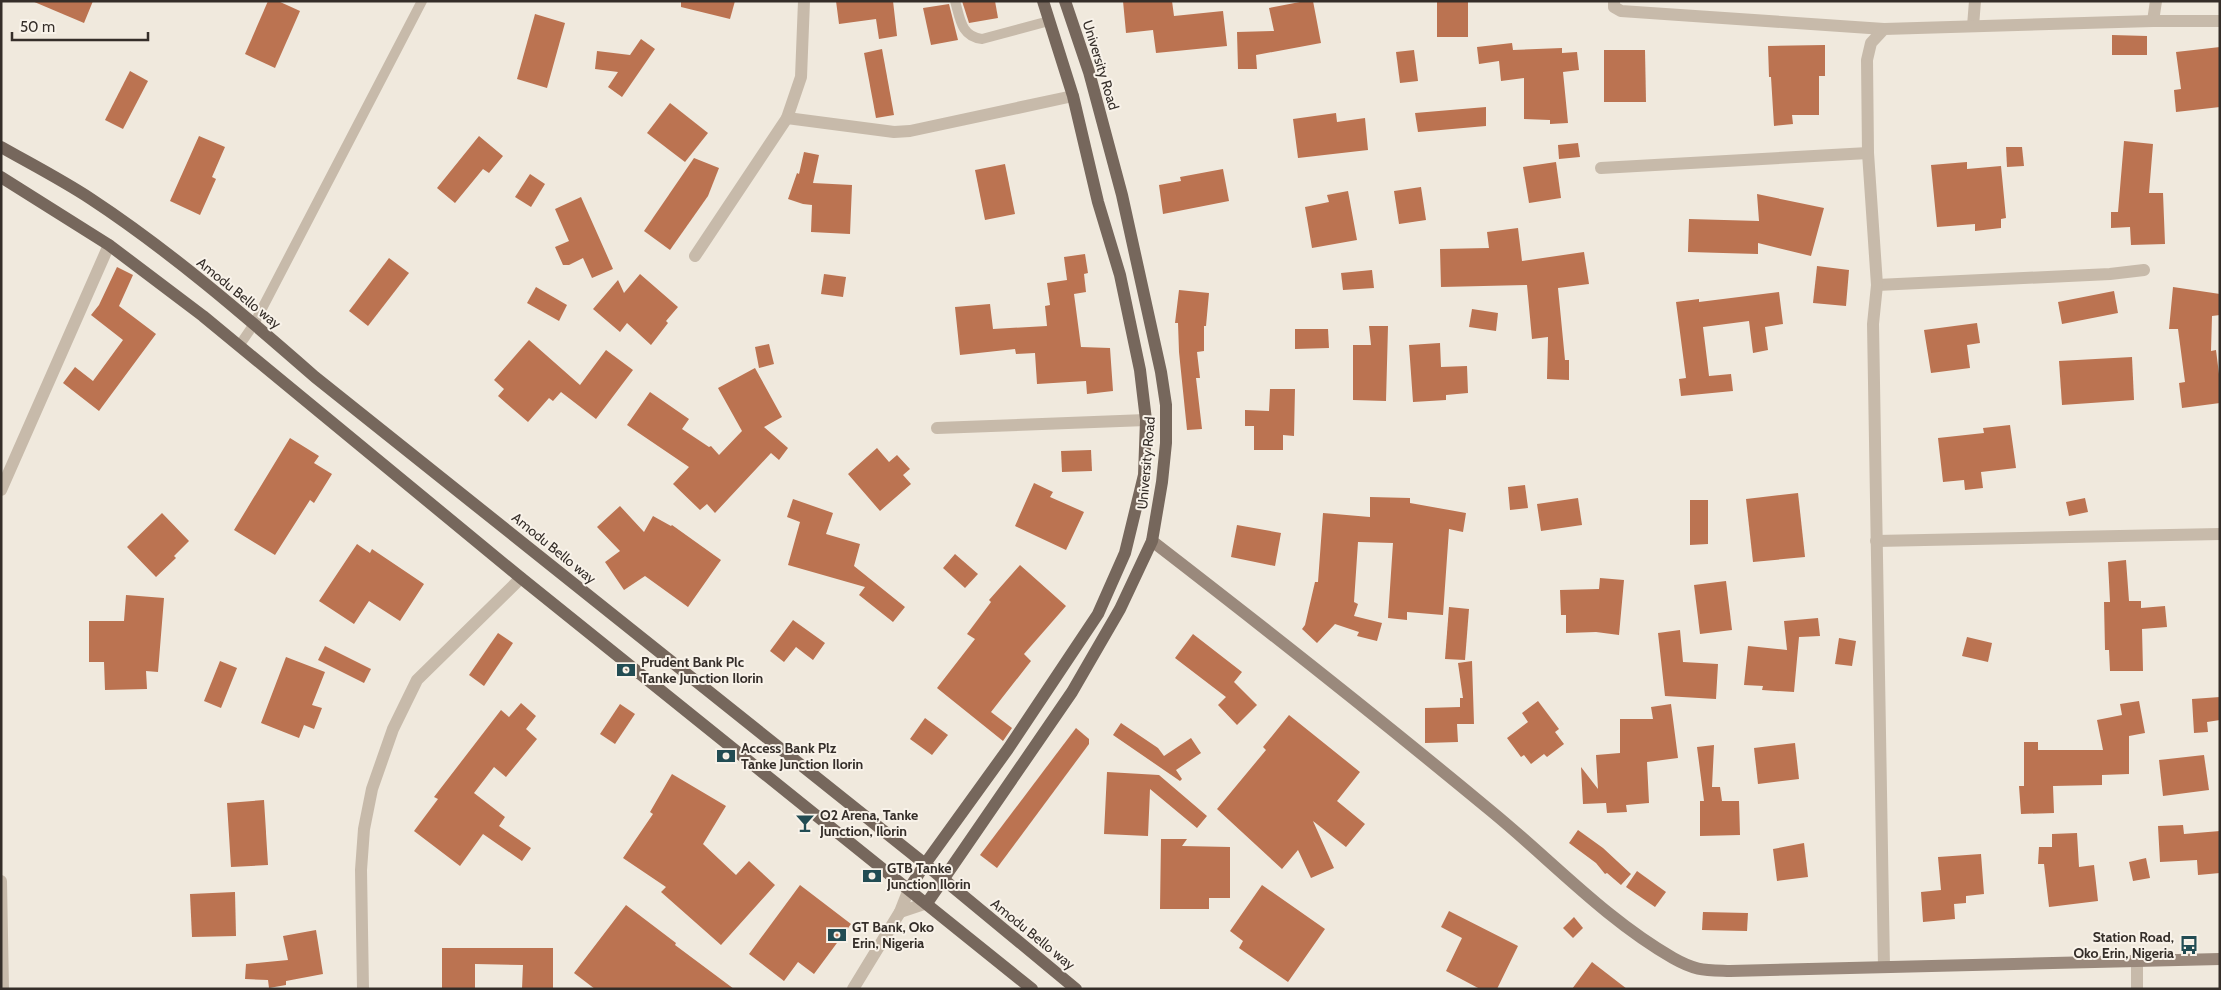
<svg xmlns="http://www.w3.org/2000/svg" width="2221" height="990" font-family="Cabin,sans-serif">
<style>
.building{fill:#bb7351}
.lines{fill:none;stroke-linecap:round;stroke-linejoin:round}
.lane{stroke:#c7baaa;stroke-width:10}
.street{stroke:#c7baaa;stroke-width:12}
.secondary{stroke:#9a897c;stroke-width:12}
.primary{stroke:#76675c;stroke-width:12}
.labels{text-anchor:middle;stroke-width:4;stroke-linejoin:round;paint-order:stroke}
.street-label{font-size:14px;fill:#352e29;stroke:#f8f2e9}
.poi-label{font-size:14px;font-weight:bold;fill:#352e29;stroke:#f8f2e9;text-anchor:start}
</style>
<rect width="100%" height="100%" fill="#f0e9dd"/>
<!-- building -->
<g class="building">
<polygon points="32,1 93,1 84,23"/>
<polygon points="268,1 278,1 300,11 275,68 245,54"/>
<polygon points="681,1 735,1 730,19 681,7"/>
<polygon points="836,1 893,1 897,36 879,39 876,19 839,24"/>
<polygon points="962,1 995,1 998,18 969,23"/>
<polygon points="1123,1 1172,1 1174,16 1223,11 1227,46 1156,53 1153,30 1126,33"/>
<polygon points="1305,1 1313,1 1321,43 1256,55 1257,69 1238,69 1237,32 1274,31 1269,8"/>
<rect x="1437" y="1" width="31" height="36"/>
<polygon points="949,4 958,40 931,45 923,8"/>
<polygon points="535,14 565,23 547,88 517,79"/>
<polygon points="2112,35 2147,36 2147,55 2112,55"/>
<polygon points="641,39 655,49 622,97 608,87 618,72 595,69 597,51 630,55"/>
<polygon points="1512,43 1513,50 1562,48 1562,53 1577,52 1579,70 1563,72 1568,123 1550,124 1550,120 1524,119 1524,78 1501,81 1499,61 1479,64 1477,47"/>
<polygon points="1825,45 1825,76 1819,76 1819,115 1792,115 1793,124 1774,126 1771,77 1769,77 1768,46"/>
<polygon points="2220,47 2220,107 2176,112 2174,90 2181,89 2176,52"/>
<polygon points="882,49 894,115 876,118 864,53"/>
<polygon points="1414,50 1418,81 1400,83 1396,52"/>
<polygon points="1604,50 1645,50 1646,102 1604,102"/>
<polygon points="130,71 148,81 123,129 105,120"/>
<polygon points="670,103 708,133 685,162 647,133"/>
<polygon points="1486,107 1486,126 1418,132 1415,113"/>
<polygon points="1336,113 1337,122 1365,118 1368,150 1298,158 1293,119"/>
<polygon points="199,136 225,147 212,177 216,179 200,215 170,201"/>
<polygon points="479,136 503,156 489,173 483,169 455,203 437,188"/>
<polygon points="2124,141 2153,144 2149,193 2163,193 2165,244 2131,245 2130,227 2111,228 2111,212 2118,212"/>
<polygon points="1578,143 1580,157 1559,159 1558,145"/>
<polygon points="2006,147 2022,147 2024,166 2007,167"/>
<polygon points="804,152 819,155 813,183 852,185 850,234 811,232 812,205 803,204 788,199 797,173 799,174"/>
<polygon points="694,158 719,168 708,196 670,250 644,231"/>
<polygon points="1556,162 1561,198 1529,203 1523,167"/>
<polygon points="1967,162 1967,169 2001,166 2006,218 2001,219 2001,228 1975,231 1975,224 1937,227 1931,165"/>
<polygon points="1005,164 1015,214 985,220 975,170"/>
<polygon points="1223,169 1229,201 1163,214 1159,185 1181,181 1180,177"/>
<polygon points="530,174 545,184 531,207 515,197"/>
<polygon points="1421,187 1426,220 1399,224 1394,191"/>
<polygon points="1348,191 1357,240 1312,248 1305,207 1329,202 1327,195"/>
<polygon points="1757,194 1824,208 1811,256 1758,243 1758,254 1688,252 1689,219 1759,221"/>
<polygon points="581,197 613,269 592,278 583,258 569,265 563,265 555,247 569,241 555,209"/>
<polygon points="1518,228 1522,261 1584,252 1589,284 1558,288 1565,360 1569,360 1569,380 1547,379 1548,337 1532,339 1527,285 1441,287 1440,249 1489,248 1487,232"/>
<polygon points="1085,254 1088,273 1084,274 1086,292 1074,294 1081,347 1110,348 1113,391 1087,394 1086,381 1037,384 1035,353 1016,354 1015,349 960,355 955,307 990,304 993,329 1047,326 1045,306 1050,305 1047,283 1067,280 1064,257"/>
<polygon points="389,258 409,273 368,326 349,311"/>
<polygon points="1817,266 1849,270 1846,306 1813,303"/>
<polygon points="117,267 133,275 119,306 156,334 99,411 63,383 75,367 93,381 123,340 91,315 99,305"/>
<polygon points="1372,270 1374,288 1343,290 1341,273"/>
<polygon points="640,274 678,307 666,321 668,323 651,345 627,323 620,332 593,309 618,280 624,293"/>
<polygon points="824,274 846,277 843,297 821,294"/>
<polygon points="536,287 567,305 559,321 527,303"/>
<polygon points="2173,287 2220,294 2220,315 2212,316 2211,351 2216,350 2220,382 2220,403 2182,408 2179,383 2185,382 2178,329 2169,329"/>
<polygon points="1179,290 1209,293 1206,326 1204,326 1204,351 1197,352 1200,378 1196,378 1202,429 1187,430 1179,352 1178,323 1175,323"/>
<polygon points="2114,291 2118,313 2062,324 2058,302"/>
<polygon points="1779,292 1783,324 1765,327 1768,350 1753,353 1749,321 1703,327 1709,376 1731,374 1733,391 1681,396 1679,379 1686,378 1676,302 1699,299 1699,302"/>
<polygon points="1472,309 1498,313 1496,331 1469,327"/>
<polygon points="1977,323 1980,343 1967,345 1970,368 1931,373 1924,330"/>
<polygon points="1369,326 1388,326 1386,401 1353,400 1353,345 1371,345"/>
<polygon points="1295,329 1328,329 1329,348 1295,349"/>
<polygon points="529,340 580,385 606,350 633,370 596,419 561,392 553,401 549,398 528,422 498,396 504,389 494,380"/>
<polygon points="1440,343 1441,367 1467,366 1468,393 1446,395 1446,400 1413,402 1409,345"/>
<polygon points="769,344 774,364 759,368 755,347"/>
<polygon points="2132,357 2134,400 2062,405 2059,361"/>
<polygon points="755,368 782,417 764,427 788,448 779,460 771,453 715,513 707,504 700,510 673,484 689,467 627,425 650,392 689,419 682,429 709,447 711,446 719,455 742,431 718,388"/>
<polygon points="1270,389 1295,389 1294,436 1283,435 1283,450 1254,450 1254,426 1245,426 1245,410 1269,411"/>
<polygon points="2010,425 2016,468 1981,472 1983,488 1965,490 1964,480 1943,482 1938,438 1984,433 1983,428"/>
<polygon points="290,438 319,456 314,463 332,474 314,503 310,500 275,555 234,530"/>
<polygon points="877,448 889,462 897,455 910,469 903,475 911,484 880,511 848,474"/>
<polygon points="1091,450 1092,471 1062,472 1061,451"/>
<polygon points="1034,483 1053,492 1050,497 1084,512 1066,550 1015,526"/>
<polygon points="1525,485 1528,508 1510,510 1508,487"/>
<polygon points="1798,493 1805,557 1753,562 1746,499"/>
<polygon points="1370,497 1410,498 1410,503 1466,513 1463,532 1449,529 1443,615 1407,612 1407,620 1388,618 1393,543 1358,542 1354,602 1358,604 1354,616 1382,623 1377,641 1357,636 1359,632 1335,624 1317,643 1302,629 1305,625 1315,582 1318,582 1323,513 1370,517"/>
<polygon points="1578,498 1582,525 1541,531 1537,504"/>
<polygon points="2085,498 2088,512 2069,516 2066,502"/>
<polygon points="793,499 833,513 826,534 860,544 854,566 905,607 893,622 859,595 865,587 788,565 800,522 787,517"/>
<polygon points="1690,500 1708,500 1708,544 1690,545"/>
<polygon points="620,506 644,532 653,516 671,526 672,525 721,560 688,607 645,576 624,590 605,562 620,551 597,527"/>
<polygon points="162,513 189,541 174,556 176,558 156,577 127,547"/>
<polygon points="1237,525 1281,533 1275,566 1231,557"/>
<polygon points="357,544 370,553 372,549 424,584 400,621 369,601 354,624 319,601"/>
<polygon points="955,554 978,574 965,588 943,568"/>
<polygon points="2126,560 2129,601 2141,601 2141,608 2165,606 2167,627 2142,629 2143,671 2110,671 2109,650 2105,650 2104,602 2110,602 2108,562"/>
<polygon points="1020,565 1066,606 1024,654 1031,661 991,712 1012,728 1003,741 937,688 975,639 967,634 991,602 989,600"/>
<polygon points="1600,578 1624,580 1619,635 1596,632 1566,633 1566,615 1561,615 1560,590 1599,589"/>
<polygon points="1726,581 1732,630 1700,634 1694,585"/>
<polygon points="126,595 164,598 158,672 146,671 147,689 105,690 104,662 89,662 89,621 124,621"/>
<polygon points="1449,607 1469,609 1465,660 1445,659"/>
<polygon points="1818,618 1820,636 1799,637 1794,692 1762,690 1763,686 1744,685 1748,646 1787,650 1784,621"/>
<polygon points="793,620 825,643 813,660 796,647 784,662 770,651"/>
<polygon points="1680,630 1683,662 1718,664 1716,699 1665,696 1658,633"/>
<polygon points="498,633 513,643 484,686 469,675"/>
<polygon points="1193,634 1242,672 1234,682 1257,705 1237,725 1218,705 1226,697 1175,658"/>
<polygon points="1967,637 1992,643 1988,662 1962,656"/>
<polygon points="1839,638 1856,641 1852,666 1835,664"/>
<polygon points="325,646 371,669 364,683 318,660"/>
<polygon points="286,657 325,672 312,705 322,708 314,729 304,725 299,738 261,723"/>
<polygon points="220,661 237,668 221,708 204,701"/>
<polygon points="1472,661 1474,724 1457,724 1458,742 1425,743 1425,708 1460,707 1460,698 1463,698 1458,663"/>
<polygon points="2220,697 2220,720 2207,722 2208,732 2194,733 2192,699"/>
<polygon points="1538,701 1559,729 1555,732 1564,744 1547,757 1544,754 1531,764 1524,755 1521,757 1507,738 1528,722 1522,713"/>
<polygon points="2139,701 2145,733 2129,736 2129,774 2102,775 2102,785 2053,786 2054,813 2021,814 2019,786 2024,786 2024,742 2038,742 2038,750 2103,750 2097,720 2122,715 2120,704"/>
<polygon points="521,703 536,716 526,729 537,739 506,777 494,767 474,793 505,817 499,826 531,848 522,861 483,834 460,866 414,831 438,799 434,797 501,710 509,717"/>
<polygon points="620,704 635,714 615,744 600,734"/>
<polygon points="1671,704 1678,758 1647,762 1649,803 1626,805 1627,812 1607,813 1606,803 1583,804 1581,767 1598,789 1596,755 1620,753 1620,719 1653,719 1651,707"/>
<polygon points="1289,715 1360,772 1337,801 1365,824 1346,847 1313,821 1334,868 1311,878 1298,850 1282,869 1217,809 1266,750 1263,747"/>
<polygon points="925,718 948,735 932,755 910,739"/>
<polygon points="1121,723 1158,748 1164,756 1191,738 1201,753 1176,770 1182,779 1180,781 1113,735"/>
<polygon points="1076,728 1089,739 1089,744 997,868 980,855"/>
<polygon points="1795,743 1799,779 1758,784 1754,748"/>
<polygon points="1714,745 1712,787 1720,787 1722,801 1739,801 1740,835 1700,836 1700,801 1704,801 1697,747"/>
<polygon points="2204,755 2209,790 2163,796 2159,760"/>
<polygon points="1107,772 1159,775 1207,816 1197,828 1150,789 1148,836 1104,834"/>
<polygon points="672,774 726,806 703,844 736,875 749,861 775,885 721,945 661,892 666,887 623,858 653,814 650,812"/>
<polygon points="264,800 268,865 231,867 227,803"/>
<polygon points="2183,825 2184,834 2220,831 2220,873 2198,875 2197,860 2160,862 2158,826"/>
<polygon points="1578,830 1603,848 1631,874 1621,885 1607,873 1605,874 1596,863 1569,843"/>
<polygon points="2077,833 2079,867 2094,865 2098,901 2049,907 2044,864 2038,864 2039,847 2052,847 2052,834"/>
<polygon points="1161,839 1187,839 1182,846 1230,847 1230,898 1209,898 1209,909 1160,909"/>
<polygon points="1804,843 1808,877 1777,881 1773,849"/>
<polygon points="1981,854 1984,894 1966,896 1966,903 1954,904 1955,919 1923,922 1921,892 1941,890 1938,857"/>
<polygon points="2146,858 2150,878 2133,881 2129,862"/>
<polygon points="1637,871 1666,892 1655,907 1626,887"/>
<polygon points="800,885 851,924 814,974 798,962 784,981 749,954"/>
<polygon points="1262,885 1325,929 1288,982 1239,948 1243,941 1230,931"/>
<polygon points="235,892 236,936 192,937 190,894"/>
<polygon points="626,905 676,943 675,945 734,989 595,989 574,973"/>
<polygon points="1449,911 1518,946 1497,989 1480,989 1446,971 1462,938 1441,927"/>
<polygon points="1703,912 1748,913 1747,931 1702,930"/>
<polygon points="1574,917 1583,928 1573,938 1563,928"/>
<polygon points="316,930 323,974 286,981 286,985 269,988 268,980 245,979 246,964 288,960 283,936"/>
<polygon points="442,948 553,948 553,989 522,989 523,965 475,964 475,989 442,989"/>
<polygon points="1592,962 1627,989 1572,989"/>
</g>
<g class="lines">
<!-- lane -->
<g class="lane">
<path d="M955 1C960 18 961 37 982 39L1049 21"/>
<polyline points="239,346 254,324 422,1"/>
</g>
<!-- street -->
<g class="street">
<polyline points="1614,1 1614,7 1621,11 1884,29"/>
<polyline points="2153,21 2156,1"/>
<polyline points="1973,26 1975,1"/>
<polyline points="787,118 894,132 910,131 1073,96"/>
<polyline points="1601,168 1868,153"/>
<polyline points="695,256 787,118 801,77 804,1"/>
<polyline points="1877,285 2110,274 2144,270"/>
<polyline points="937,428 1146,420"/>
<polyline points="1,490 109,245"/>
<polyline points="1876,541 2220,534"/>
<polyline points="1,881 3,989"/>
<polyline points="900,912 927,903"/>
<polyline points="1884,967 1873,324 1877,285 1868,153 1867,60 1871,43 1884,29 2153,21 2220,21"/>
<polyline points="363,989 361,870 364,829 372,789 393,729 417,680 521,578"/>
<polyline points="853,989 900,912 909,889"/>
<polyline points="2137,989 2137,960"/>
</g>
<!-- secondary -->
<path class="secondary" d="M1152 541C1266 629 1380 719 1491 811 1551 860 1605 919 1673 958 1696 971 1704 970 1730 971L2220 959"/>
<!-- primary -->
<g class="primary">
<path d="M1 147C31 164 62 180 91 199 170 251 243 314 315 377L925 864 1076 989"/>
<polyline points="1,177 109,245 203,316 521,578 1032,989"/>
<polyline points="909,889 925,864 1008,749 1098,614 1125,553 1144,475 1146,420 1140,370 1120,275 1098,202 1073,96 1043,1"/>
<polyline points="927,903 1072,692 1120,609 1152,541 1162,482 1166,443 1166,405 1161,372 1122,195 1089,72 1065,1"/>
</g>
</g>
<!-- icons -->
<defs>
<g id="bank-bare" transform="scale(1.5)"><path d="M-6-4H6V4H-6ZM0-2.3a2.3 2.3 0 1 0 0 4.6a2.3 2.3 0 1 0 0-4.6Z" fill="#224c53" stroke="#f8f2e9" stroke-width="2.5" paint-order="stroke"/></g>
<g id="bar-bare" transform="scale(1.5)"><path d="M-6-5H6L.8 .8V4.5H3.5V6h-7V4.5H-.8V.8Z" fill="#224c53" stroke="#f8f2e9" stroke-width="2.5" paint-order="stroke"/></g>
<g id="bus-bare" transform="scale(1.5)"><path d="M-5-6H5V4H4V6H2V4H-2V6H-4V4H-5ZM-3.5-4V0h7V-4ZM-3.5 1.2v1.5H-2V1.2ZM2 1.2v1.5H3.5V1.2Z" fill="#224c53" stroke="#f8f2e9" stroke-width="2.5" paint-order="stroke"/></g>
</defs>
<g fill-rule="evenodd">
<use href="#bank-bare" x="626" y="670"/>
<use href="#bank-bare" x="726" y="756"/>
<use href="#bar-bare" x="805" y="823"/>
<use href="#bank-bare" x="872" y="876"/>
<use href="#bank-bare" x="837" y="935"/>
<use href="#bus-bare" x="2189" y="945"/>
</g>
<g class="labels">
<!-- street labels -->
<g class="street-label">
<text transform="translate(1101 65) rotate(73)" y="5">University Road</text>
<text transform="translate(239 293) rotate(39)" y="5">Amodu Bello way</text>
<text transform="translate(1146 463) rotate(-85)" y="5">University Road</text>
<text transform="translate(554 548) rotate(39)" y="5">Amodu Bello way</text>
<text transform="translate(1033 934) rotate(39)" y="5">Amodu Bello way</text>
</g>
<!-- poi labels -->
<g class="poi-label">
<text x="641" y="667">Prudent Bank Plc<tspan x="641" dy="16">Tanke Junction Ilorin</tspan></text>
<text x="741" y="753">Access Bank Plz<tspan x="741" dy="16">Tanke Junction Ilorin</tspan></text>
<text x="820" y="820">O2 Arena, Tanke<tspan x="820" dy="16">Junction, Ilorin</tspan></text>
<text x="887" y="873">GTB Tanke<tspan x="887" dy="16">Junction Ilorin</tspan></text>
<text x="852" y="932">GT Bank, Oko<tspan x="852" dy="16">Erin, Nigeria</tspan></text>
<text x="2174" y="942" text-anchor="end">Station Road,<tspan x="2174" dy="16">Oko Erin, Nigeria</tspan></text>
</g>
</g>
<!-- border -->
<rect width="2221" height="990" fill="none" stroke="#352e29" stroke-width="5"/>
<!-- scale -->
<path d="M12 32v8h136v-8" fill="none" stroke="#352e29" stroke-width="2.5"/>
<text x="20" y="32" font-size="15" fill="#352e29" stroke="#f8f2e9" stroke-width="4" paint-order="stroke">50 m</text>
</svg>
